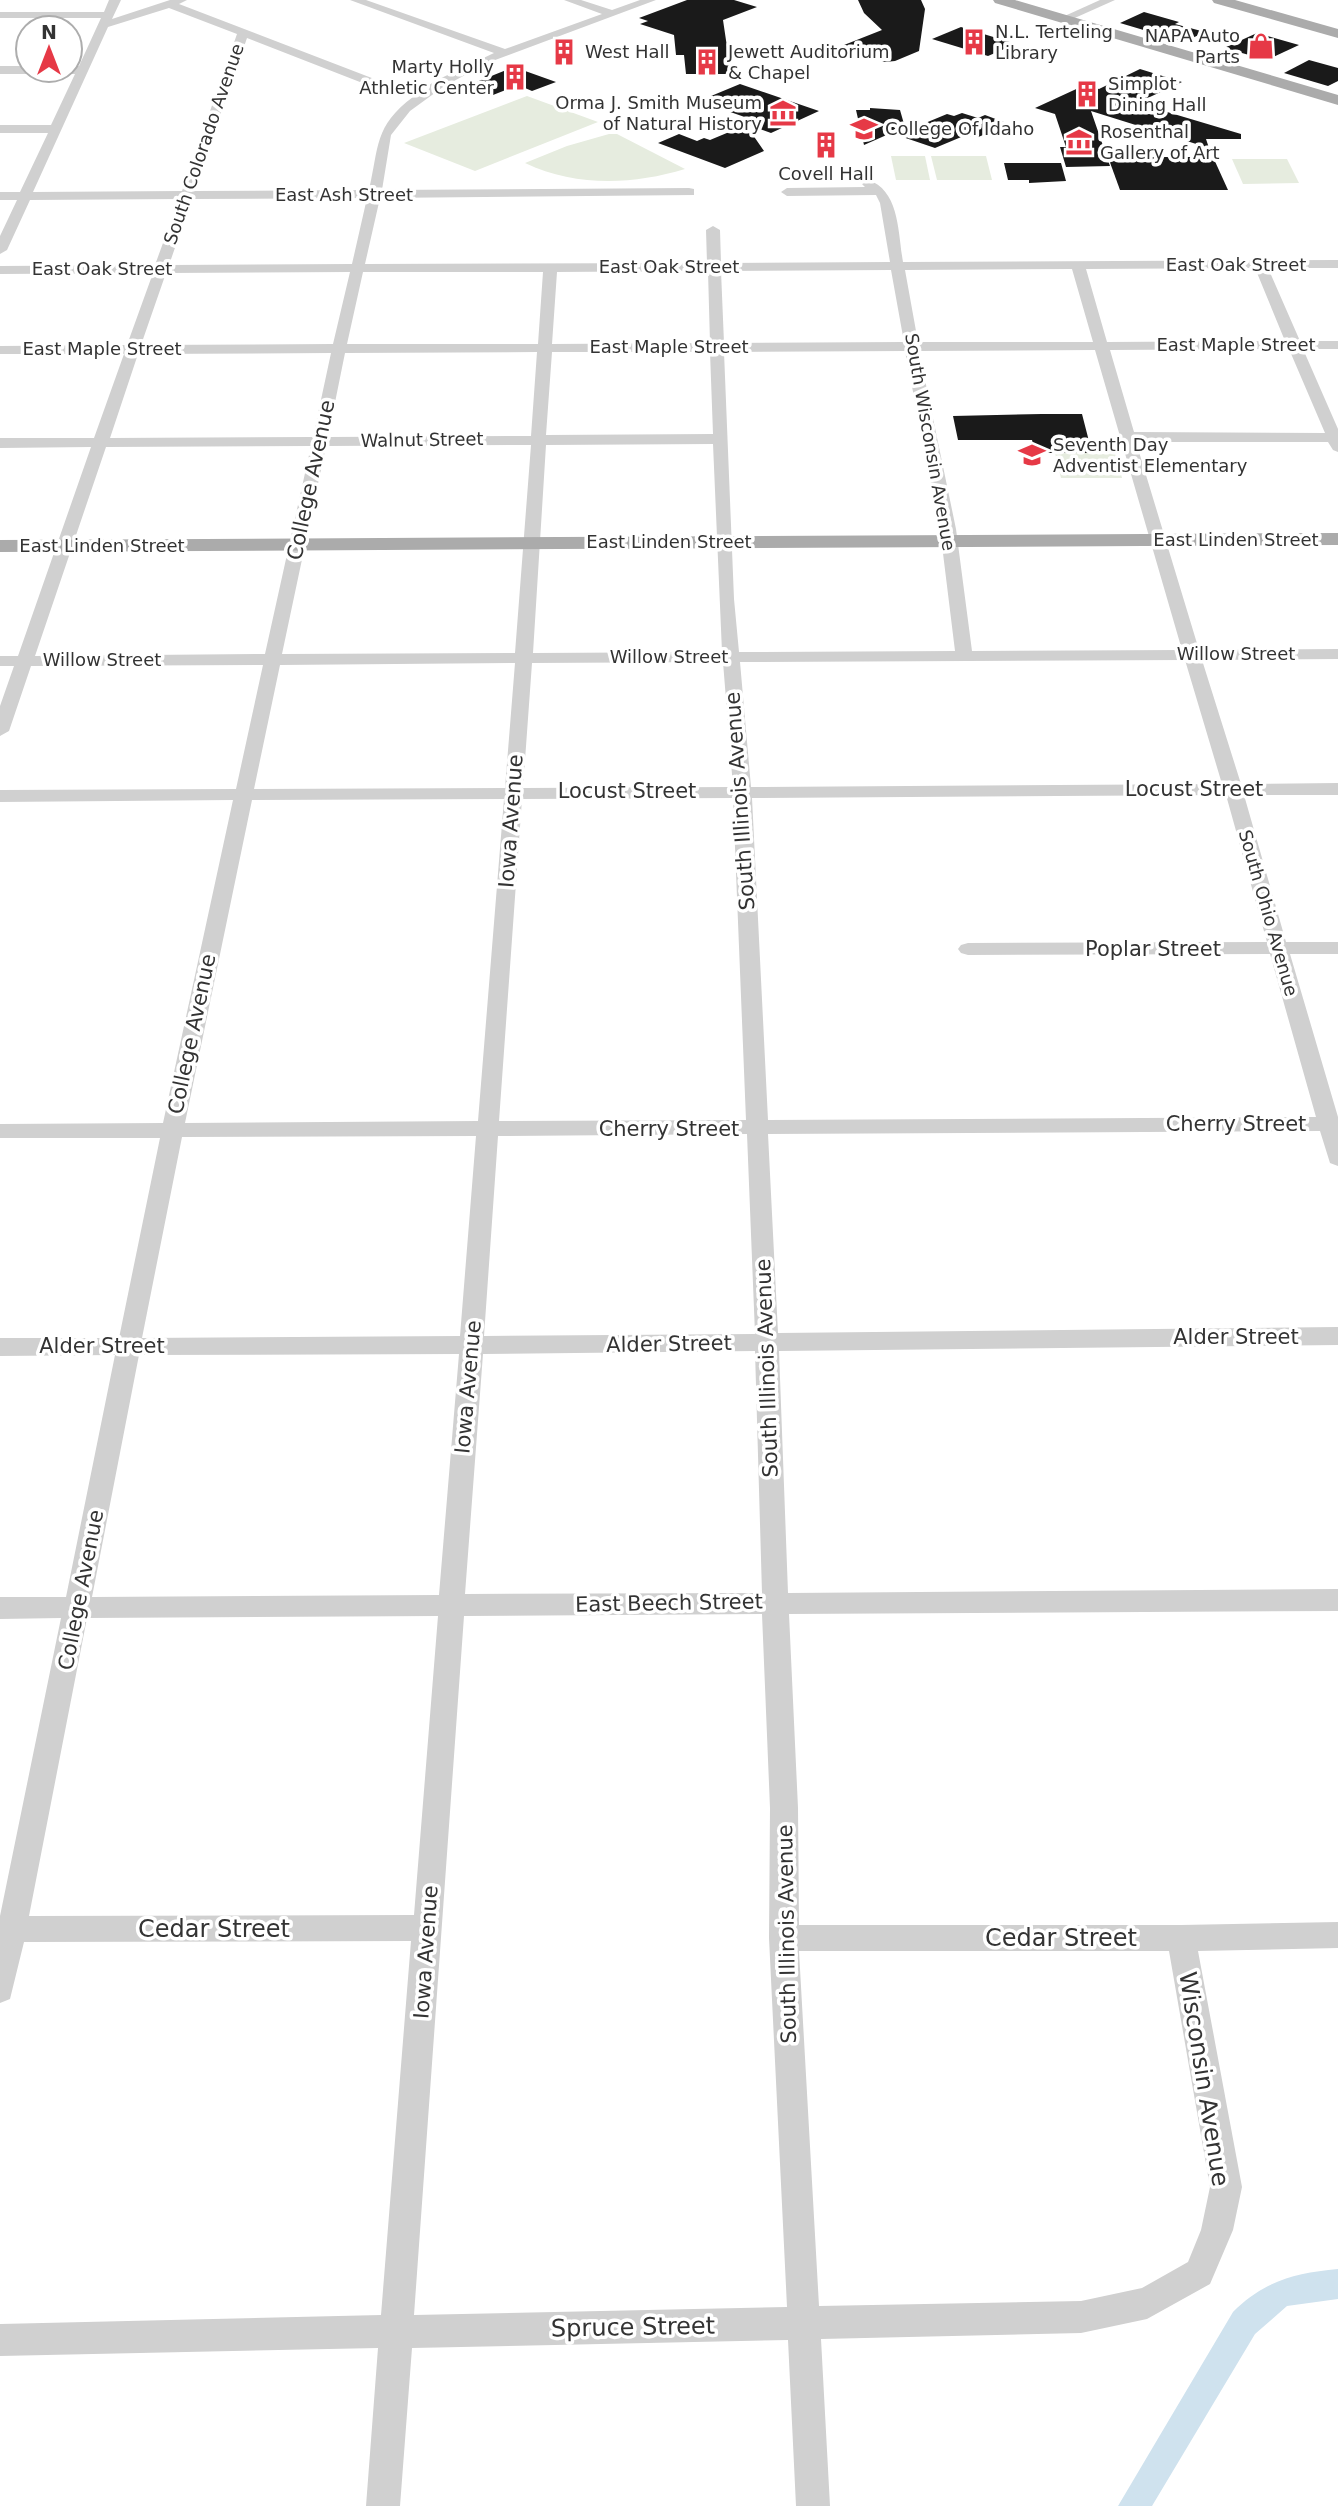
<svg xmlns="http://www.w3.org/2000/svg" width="1338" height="2506" font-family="'DejaVu Sans',sans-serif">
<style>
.green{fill:#e6ecdf}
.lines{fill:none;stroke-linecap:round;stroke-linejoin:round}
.canal{fill:#cfe2ee;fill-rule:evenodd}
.building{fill:#1a1a1a}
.minor{fill:#d0d0d0;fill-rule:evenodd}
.major{fill:#ababab;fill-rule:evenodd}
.labels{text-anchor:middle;stroke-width:7;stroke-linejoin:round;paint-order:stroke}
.far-poi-label{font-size:18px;fill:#333;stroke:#fff;text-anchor:start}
.far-street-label{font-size:18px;fill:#333;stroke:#fff}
.street-label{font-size:21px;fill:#333;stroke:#fff}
.near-street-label{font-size:24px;fill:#333;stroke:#fff}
</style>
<rect width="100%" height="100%" fill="#fff"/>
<!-- green -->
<g class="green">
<polygon points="527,96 598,122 475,171 404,143"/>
<path d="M609 134H617L685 169C632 185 576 187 525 163L567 146Z"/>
<polygon points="891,156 925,156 930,180 896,180"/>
<polygon points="931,156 986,156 992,180 937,180"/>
<polygon points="1232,159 1287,159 1299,183 1243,184"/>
<polygon points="1055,453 1115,453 1122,478 1061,478"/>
</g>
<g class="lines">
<!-- canal -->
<path class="canal" d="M1338 2269V2299L1287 2306 1255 2334 1152 2506H1118L1233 2312C1264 2281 1295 2273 1338 2269Z"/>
</g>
<!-- building -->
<g class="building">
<polygon points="687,0 734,0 757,7 723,20 731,74 686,74 684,55 676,55 674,35 640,24 648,21 639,18"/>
<polygon points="858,0 921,0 925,9 919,51 895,61 885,62 844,48 848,47 844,45 882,30 864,13"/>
<polygon points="1144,12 1179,22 1175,24 1205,32 1184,42 1120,23"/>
<polygon points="961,27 1016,44 988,56 932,39"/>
<polygon points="1257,33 1299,45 1267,60 1224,48"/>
<polygon points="1309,60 1338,68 1338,81 1328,86 1284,73"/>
<polygon points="514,67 556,82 532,91 518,85 493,95 449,93"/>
<polygon points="1140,69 1182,82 1137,103 1241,134 1241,139 1206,139 1209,148 1091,111 1110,166 1066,167 1060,147 1066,147 1055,114 1035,108 1085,85 1099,89"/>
<polygon points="740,84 819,111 771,133 748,125 756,121 699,101"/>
<polygon points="870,108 900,110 906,131 947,114 954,116 962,113 978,118 985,115 1009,124 976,138 966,135 935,148 891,133 864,145 856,110 870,110"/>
<polygon points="746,125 764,151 725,168 658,143 679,134 697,141 704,138 710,140"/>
<polygon points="1108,157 1213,157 1228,190 1120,190"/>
<polygon points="1004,163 1061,163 1066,181 1029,183 1029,180 1008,180"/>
<polygon points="1042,414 1082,414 1092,453 1035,453 1032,440 958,440 953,416"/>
</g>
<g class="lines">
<!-- minor -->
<g class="minor">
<path d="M109 0H121L112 19 170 0H187L179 4 390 85 421 91 435 81 494 53 350 0H366L505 49 602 14 564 0H581L612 10 640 0H656L487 63 443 87 410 111 391 135 382 190 689 188 694 189V195L380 198 365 264 707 263 706 230 713 226 720 230 721 263 890 262 880 203 876 195 787 196 781 192 787 188 865 187 862 184 868 180C900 190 898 234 903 262L1338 260V268H1268L1300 341H1338V349H1303L1338 429V452L1333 450 1328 442H1136L1199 650 1338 649V659L1202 660 1241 784 1338 783V795H1244L1286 942H1338V954H1290L1338 1117V1166L1330 1163 1320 1131 768 1134 778 1333 1338 1327V1345L779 1351 788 1593 1338 1589V1611L789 1614 798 1808 799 1925H1181L1338 1922V1948L1198 1951 1242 2187 1233 2230 1210 2284 1147 2319 1081 2333 821 2339 830 2506H796L788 2340 412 2348 400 2506H366L378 2348 0 2356V2324L381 2315 411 1941 24 1942 10 1999 0 2003V1916L61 1618 0 1619V1597H66L115 1355 0 1356V1338H119L160 1138H0V1124L163 1123 233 800 0 802V790L236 789 263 665 31 666 9 731 0 736V706L14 666H0V656H18L91 447 0 448V438H94L124 354H0V346L127 345 153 273 0 274V266L155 265 179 199 30 200 7 250 0 254V236L17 200H0V192H20L48 133H0V125H51L75 74H0V66H28V70H70V66H79L101 18H0V12H104ZM169 8 237 34 182 191 33 192 108 27ZM247 38 383 91 413 97C374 126 379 147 369 190L194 191ZM367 198 352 264 169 265 192 199ZM1255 268 1285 341 1107 342 1086 269ZM1072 269 1093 342H918L905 270ZM891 270 904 342 724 343 721 271ZM708 271 710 343 552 344 557 272ZM350 272 333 344 141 345 166 273ZM363 272H543L538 344H347ZM1289 349 1325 433 1134 432 1110 350ZM1095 350 1182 650 972 651 956 529 919 351ZM905 351 940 529 955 651 739 652 734 599 724 352ZM537 352 531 436 328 437 345 353ZM552 352H710L713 434 546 435ZM331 353 313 437 110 438 138 354ZM713 444 722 652 533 653 546 445ZM531 445 515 653 282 654 326 446ZM311 446 265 654 35 656 106 447ZM1185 660 1222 784 751 787 740 662ZM723 662 733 787 523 788 532 663ZM515 663 505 788 254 789 280 665ZM1226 795 1267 942 968 943 961 945 958 949 961 953 968 955 1270 954 1316 1117 768 1120 752 798ZM733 798 746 1120 499 1121 522 799ZM504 799 478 1121 185 1123 252 800ZM747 1134 755 1334 484 1336 498 1136ZM476 1136 460 1336 142 1338 182 1137ZM755 1351 762 1593 465 1594 483 1354ZM459 1354 439 1595 92 1597 139 1355ZM762 1614 770 1808 769 1938 787 2307 414 2315 464 1616ZM438 1616 414 1915 29 1916 87 1618ZM799 1951H1169L1210 2187 1201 2230 1188 2262 1142 2288 1081 2301 819 2306Z"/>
<polygon points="1100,0 1115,0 1068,21 1058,19"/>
</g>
<!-- major -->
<g class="major">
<polygon points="993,0 1015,0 1338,95 1338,105 995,3"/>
<polygon points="1212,0 1235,0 1338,29 1338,38 1214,3"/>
<polygon points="1338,533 1338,545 0,552 0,540"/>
</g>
</g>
<!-- icons -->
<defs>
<g id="building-bare" transform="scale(2.1)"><path d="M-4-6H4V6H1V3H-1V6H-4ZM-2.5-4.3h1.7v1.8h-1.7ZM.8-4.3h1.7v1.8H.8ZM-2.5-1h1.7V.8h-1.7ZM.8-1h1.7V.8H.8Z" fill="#e63946" stroke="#fff" stroke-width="2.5" paint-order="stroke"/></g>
<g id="shop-bare" transform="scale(2.1)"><path d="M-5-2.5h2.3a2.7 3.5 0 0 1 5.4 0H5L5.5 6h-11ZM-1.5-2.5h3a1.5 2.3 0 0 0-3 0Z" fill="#e63946" stroke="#fff" stroke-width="2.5" paint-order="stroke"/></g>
<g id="museum-bare" transform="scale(2.1)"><path d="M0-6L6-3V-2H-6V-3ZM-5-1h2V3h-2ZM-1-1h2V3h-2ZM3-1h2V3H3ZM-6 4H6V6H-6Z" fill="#e63946" stroke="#fff" stroke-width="2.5" paint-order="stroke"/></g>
<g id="university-bare" transform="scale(2.1)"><path d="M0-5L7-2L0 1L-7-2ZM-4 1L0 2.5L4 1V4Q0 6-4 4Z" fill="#e63946" stroke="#fff" stroke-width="2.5" paint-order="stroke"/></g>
<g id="school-bare" transform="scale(2.1)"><path d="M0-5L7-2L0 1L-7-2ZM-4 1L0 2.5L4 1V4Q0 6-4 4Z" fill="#e63946" stroke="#fff" stroke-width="2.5" paint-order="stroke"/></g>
</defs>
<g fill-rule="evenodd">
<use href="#building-bare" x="974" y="42"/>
<use href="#shop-bare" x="1261" y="46"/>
<use href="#building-bare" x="564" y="52"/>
<use href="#building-bare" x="707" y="62"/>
<use href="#building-bare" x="515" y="77"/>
<use href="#building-bare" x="1087" y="94"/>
<use href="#museum-bare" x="783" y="113"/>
<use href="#university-bare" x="864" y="129"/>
<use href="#museum-bare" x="1079" y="142"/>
<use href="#building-bare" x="826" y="145"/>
<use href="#school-bare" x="1032" y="455"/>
</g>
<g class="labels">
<!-- far-poi labels -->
<g class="far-poi-label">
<text x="995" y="38">N.L. Terteling<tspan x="995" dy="21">Library</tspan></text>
<text x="1240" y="42" text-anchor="end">NAPA Auto<tspan x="1240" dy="21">Parts</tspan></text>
<text x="585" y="58">West Hall</text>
<text x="728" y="58">Jewett Auditorium<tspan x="728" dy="21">&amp; Chapel</tspan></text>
<text x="494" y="73" text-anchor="end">Marty Holly<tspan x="494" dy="21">Athletic Center</tspan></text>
<text x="1108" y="90">Simplot<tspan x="1108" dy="21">Dining Hall</tspan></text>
<text x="762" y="109" text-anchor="end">Orma J. Smith Museum<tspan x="762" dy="21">of Natural History</tspan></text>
<text x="885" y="135">College Of Idaho</text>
<text x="1100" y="138">Rosenthal<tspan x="1100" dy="21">Gallery of Art</tspan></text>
<text x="826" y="180" text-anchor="middle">Covell Hall</text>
<text x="1053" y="451">Seventh Day<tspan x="1053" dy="21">Adventist Elementary</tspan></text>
</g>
<!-- far-street labels -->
<g class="far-street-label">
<text transform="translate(204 144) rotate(-71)" y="6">South Colorado Avenue</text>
<text x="344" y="201">East Ash Street</text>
<text x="1236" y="271">East Oak Street</text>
<text x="669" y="273">East Oak Street</text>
<text x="102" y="275">East Oak Street</text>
<text x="1236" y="351">East Maple Street</text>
<text x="669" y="353">East Maple Street</text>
<text x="102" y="355">East Maple Street</text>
<text transform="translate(422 440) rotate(-1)" y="6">Walnut Street</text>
<text transform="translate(930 442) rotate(80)" y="6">South Wisconsin Avenue</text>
<text x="1236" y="546">East Linden Street</text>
<text x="669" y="548">East Linden Street</text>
<text x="102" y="552">East Linden Street</text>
<text x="1236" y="660">Willow Street</text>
<text x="669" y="663">Willow Street</text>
<text x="102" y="666">Willow Street</text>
<text transform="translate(1268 913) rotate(74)" y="6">South Ohio Avenue</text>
</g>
<!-- street labels -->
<g class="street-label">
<text transform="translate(311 480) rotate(-78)" y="7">College Avenue</text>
<text x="1194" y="796">Locust Street</text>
<text x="627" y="798">Locust Street</text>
<text transform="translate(740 801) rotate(-94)" y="7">South Illinois Avenue</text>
<text transform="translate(511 821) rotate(-86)" y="7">Iowa Avenue</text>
<text x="1153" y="956">Poplar Street</text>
<text transform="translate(192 1034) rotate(-78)" y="7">College Avenue</text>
<text x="1236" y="1131">Cherry Street</text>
<text x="669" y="1136">Cherry Street</text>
<text x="1236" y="1344">Alder Street</text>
<text transform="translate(669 1344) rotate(-1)" y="7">Alder Street</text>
<text x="102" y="1353">Alder Street</text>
<text transform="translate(767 1368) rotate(-92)" y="7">South Illinois Avenue</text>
<text transform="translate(468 1387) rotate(-85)" y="7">Iowa Avenue</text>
<text transform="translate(81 1590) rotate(-79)" y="7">College Avenue</text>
<text transform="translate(669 1603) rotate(-1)" y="7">East Beech Street</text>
<text transform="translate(787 1934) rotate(-91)" y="7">South Illinois Avenue</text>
<text transform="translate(426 1952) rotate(-86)" y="7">Iowa Avenue</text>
</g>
<!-- near-street labels -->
<g class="near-street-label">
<text x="214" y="1937">Cedar Street</text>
<text x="1061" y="1946">Cedar Street</text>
<text transform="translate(1204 2079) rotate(81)" y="8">Wisconsin Avenue</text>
<text transform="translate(633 2327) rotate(-1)" y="8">Spruce Street</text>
</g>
</g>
<!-- north arrow -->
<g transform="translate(49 49)"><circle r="33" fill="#ffffff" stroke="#adadad" stroke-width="2"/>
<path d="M0-5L12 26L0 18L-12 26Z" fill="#e63946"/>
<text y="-10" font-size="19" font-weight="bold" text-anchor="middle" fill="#333333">N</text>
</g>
</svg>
